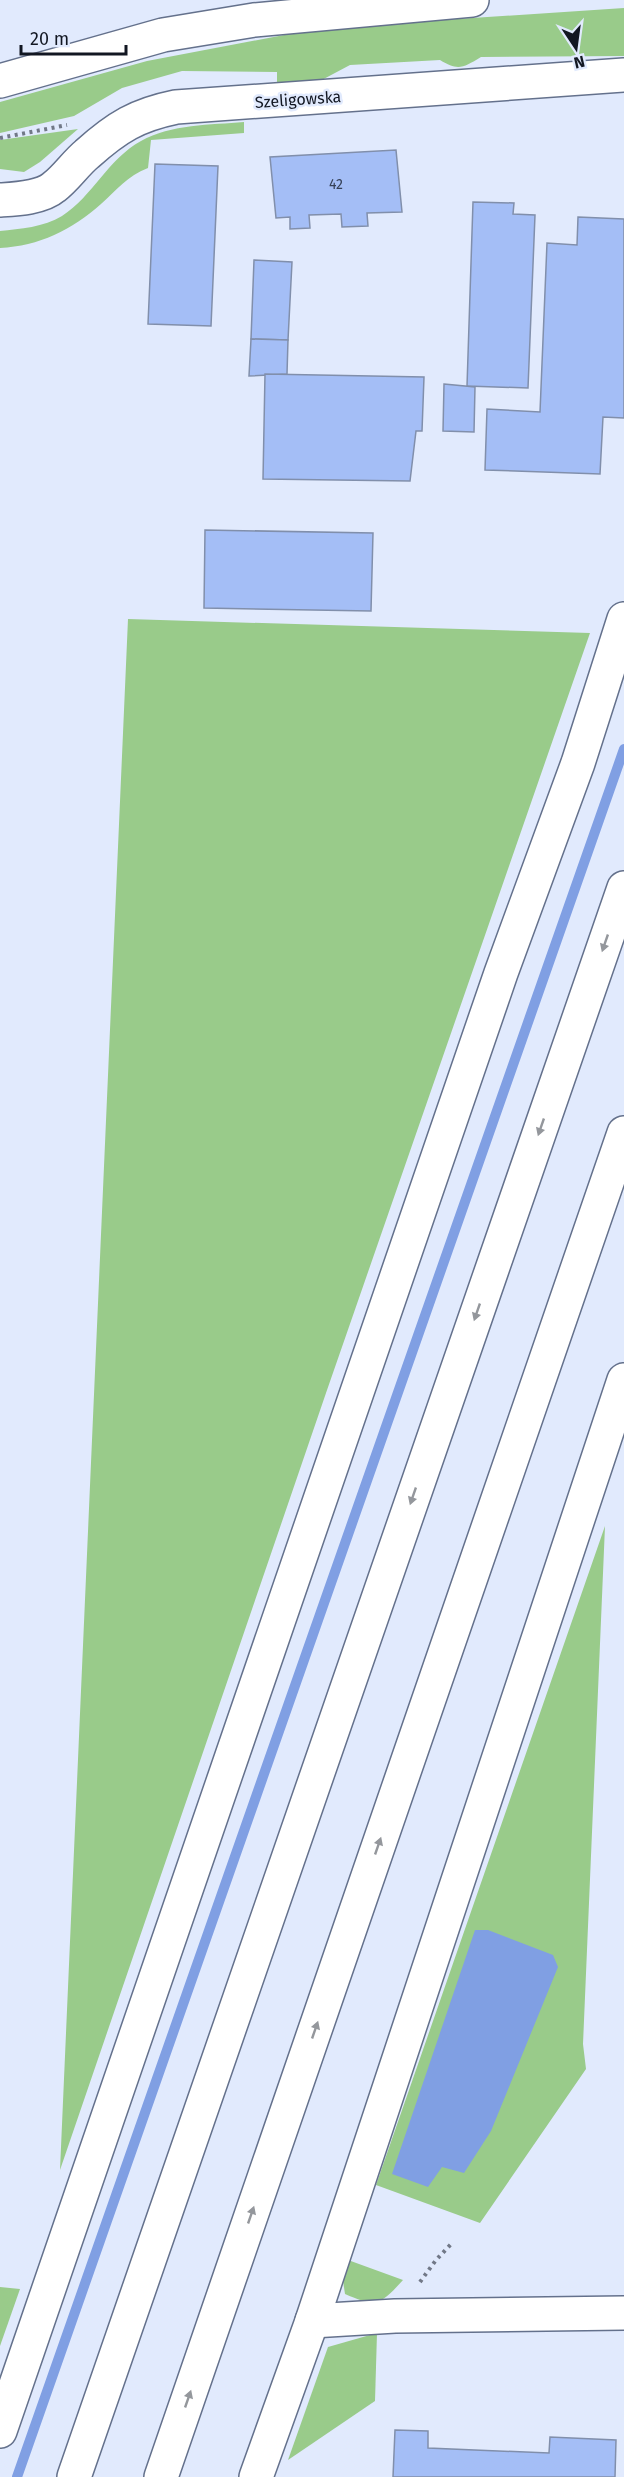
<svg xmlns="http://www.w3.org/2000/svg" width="624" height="2477" font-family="'Fira Sans',sans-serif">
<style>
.green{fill:#99cb8a}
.water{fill:#809fe3}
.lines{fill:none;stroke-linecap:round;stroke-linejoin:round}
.stream{stroke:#809fe3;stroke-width:10}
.building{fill:#a4bef6;stroke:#818fab;stroke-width:1.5}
.minor-casing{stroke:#64718c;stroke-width:36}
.highway-casing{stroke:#64718c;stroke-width:36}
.path{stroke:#717887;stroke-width:4;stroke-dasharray:3 4.5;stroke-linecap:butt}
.minor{stroke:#fff;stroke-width:33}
.highway{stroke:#fff;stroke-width:33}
.oneway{fill:#94979c}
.labels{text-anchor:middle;stroke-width:5;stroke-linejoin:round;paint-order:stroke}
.number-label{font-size:14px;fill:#364157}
.street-label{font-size:16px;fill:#121722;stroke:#e1eafd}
</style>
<rect width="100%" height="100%" fill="#e1eafd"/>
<!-- green -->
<g class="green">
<path d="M624 8V56L481 57C463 68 458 71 440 60L350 65 318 82 277 83V72L182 71 122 88 74 116 0 133V102L147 61 321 28Z"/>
<path d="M244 122V133L151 140 148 168C127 176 117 190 101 204 72 230 39 246 0 248V231C20 229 44 227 62 216 93 196 108 159 141 141 171 124 211 125 244 122Z"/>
<polygon points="78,129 40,162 24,172 0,169 0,140"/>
<polygon points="128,619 590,633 326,1393 60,2170"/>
<polygon points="605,1526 583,2044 586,2069 480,2223 376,2185"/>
<path d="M348 2260 403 2280C380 2305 377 2308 345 2294L342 2274Z"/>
<polygon points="0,2287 20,2289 0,2346"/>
<polygon points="377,2333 375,2401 288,2460 328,2347"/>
</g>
<!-- water -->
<polygon class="water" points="475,1930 488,1930 553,1955 558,1967 491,2131 464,2173 442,2167 428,2187 392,2174"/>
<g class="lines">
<!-- stream -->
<polyline class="stream" points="17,2477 624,749"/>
</g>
<!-- building -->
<g class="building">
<polygon points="396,150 402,212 367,213 368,226 342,227 341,214 309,215 310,228 290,229 290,217 276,218 270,157"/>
<polygon points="155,164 218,166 211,326 148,324"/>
<polygon points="473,202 514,203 513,214 535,215 528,388 467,386"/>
<polygon points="578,217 624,219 624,418 603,417 600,474 485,470 487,409 540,412 547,243 577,245"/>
<polygon points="254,260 292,262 288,340 251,339"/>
<polygon points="251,339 288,340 287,374 249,376"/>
<polygon points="265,374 424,377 422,431 416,431 410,481 263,479"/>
<polygon points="444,384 475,387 474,432 443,431"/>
<polygon points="205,530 373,533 371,611 204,608"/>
<polygon points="395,2430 428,2431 428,2448 549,2453 550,2437 616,2440 615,2477 393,2477"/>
</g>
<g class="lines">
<!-- minor casing -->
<g class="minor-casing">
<g id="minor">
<polyline points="0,81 163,35 254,20 472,0"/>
<path d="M0 200C16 199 41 198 54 187 66 178 75 164 87 154 117 127 137 115 176 107L624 75"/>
<polyline points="312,2321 395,2316 624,2313"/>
<polyline points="0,2431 501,973 578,763 624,619"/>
<polyline points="256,2477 312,2321 624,1380"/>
</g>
</g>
<!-- highway casing -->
<g class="highway-casing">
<g id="highway">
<polyline points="74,2477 624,888"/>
<polyline points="161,2477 624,1133"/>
</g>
</g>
<!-- path -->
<g class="path">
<polyline points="0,138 67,125"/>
<polyline points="420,2282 436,2260 453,2242"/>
</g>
<!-- minor -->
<use href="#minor" class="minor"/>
<!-- highway -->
<use href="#highway" class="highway"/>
</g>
<!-- one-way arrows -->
<defs><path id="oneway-solid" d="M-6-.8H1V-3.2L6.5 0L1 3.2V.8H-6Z" transform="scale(1.5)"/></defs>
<g class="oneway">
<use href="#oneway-solid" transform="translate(605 943) rotate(109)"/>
<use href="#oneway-solid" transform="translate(541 1127) rotate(109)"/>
<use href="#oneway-solid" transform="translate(477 1312) rotate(109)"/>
<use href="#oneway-solid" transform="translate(413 1496) rotate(109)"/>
<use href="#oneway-solid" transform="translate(378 1846) rotate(-71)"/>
<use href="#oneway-solid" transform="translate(315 2030) rotate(-71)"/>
<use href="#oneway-solid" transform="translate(251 2215) rotate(-71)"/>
<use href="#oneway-solid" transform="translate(188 2399) rotate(-71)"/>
</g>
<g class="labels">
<!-- number labels -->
<g class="number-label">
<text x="336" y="189">42</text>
</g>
<!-- street labels -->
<g class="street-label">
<text transform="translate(298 99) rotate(-4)" y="6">Szeligowska</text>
</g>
</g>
<!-- north arrow -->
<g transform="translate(576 48) rotate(167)" stroke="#e1eafd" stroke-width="4.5" paint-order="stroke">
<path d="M0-4.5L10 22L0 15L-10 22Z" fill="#121722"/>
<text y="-9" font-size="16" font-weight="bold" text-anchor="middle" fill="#121722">N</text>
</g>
<!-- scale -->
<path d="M21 45v9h105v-9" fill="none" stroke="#121722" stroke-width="3"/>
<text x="30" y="45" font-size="18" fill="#121722" stroke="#e1eafd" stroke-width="4.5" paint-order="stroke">20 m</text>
</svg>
